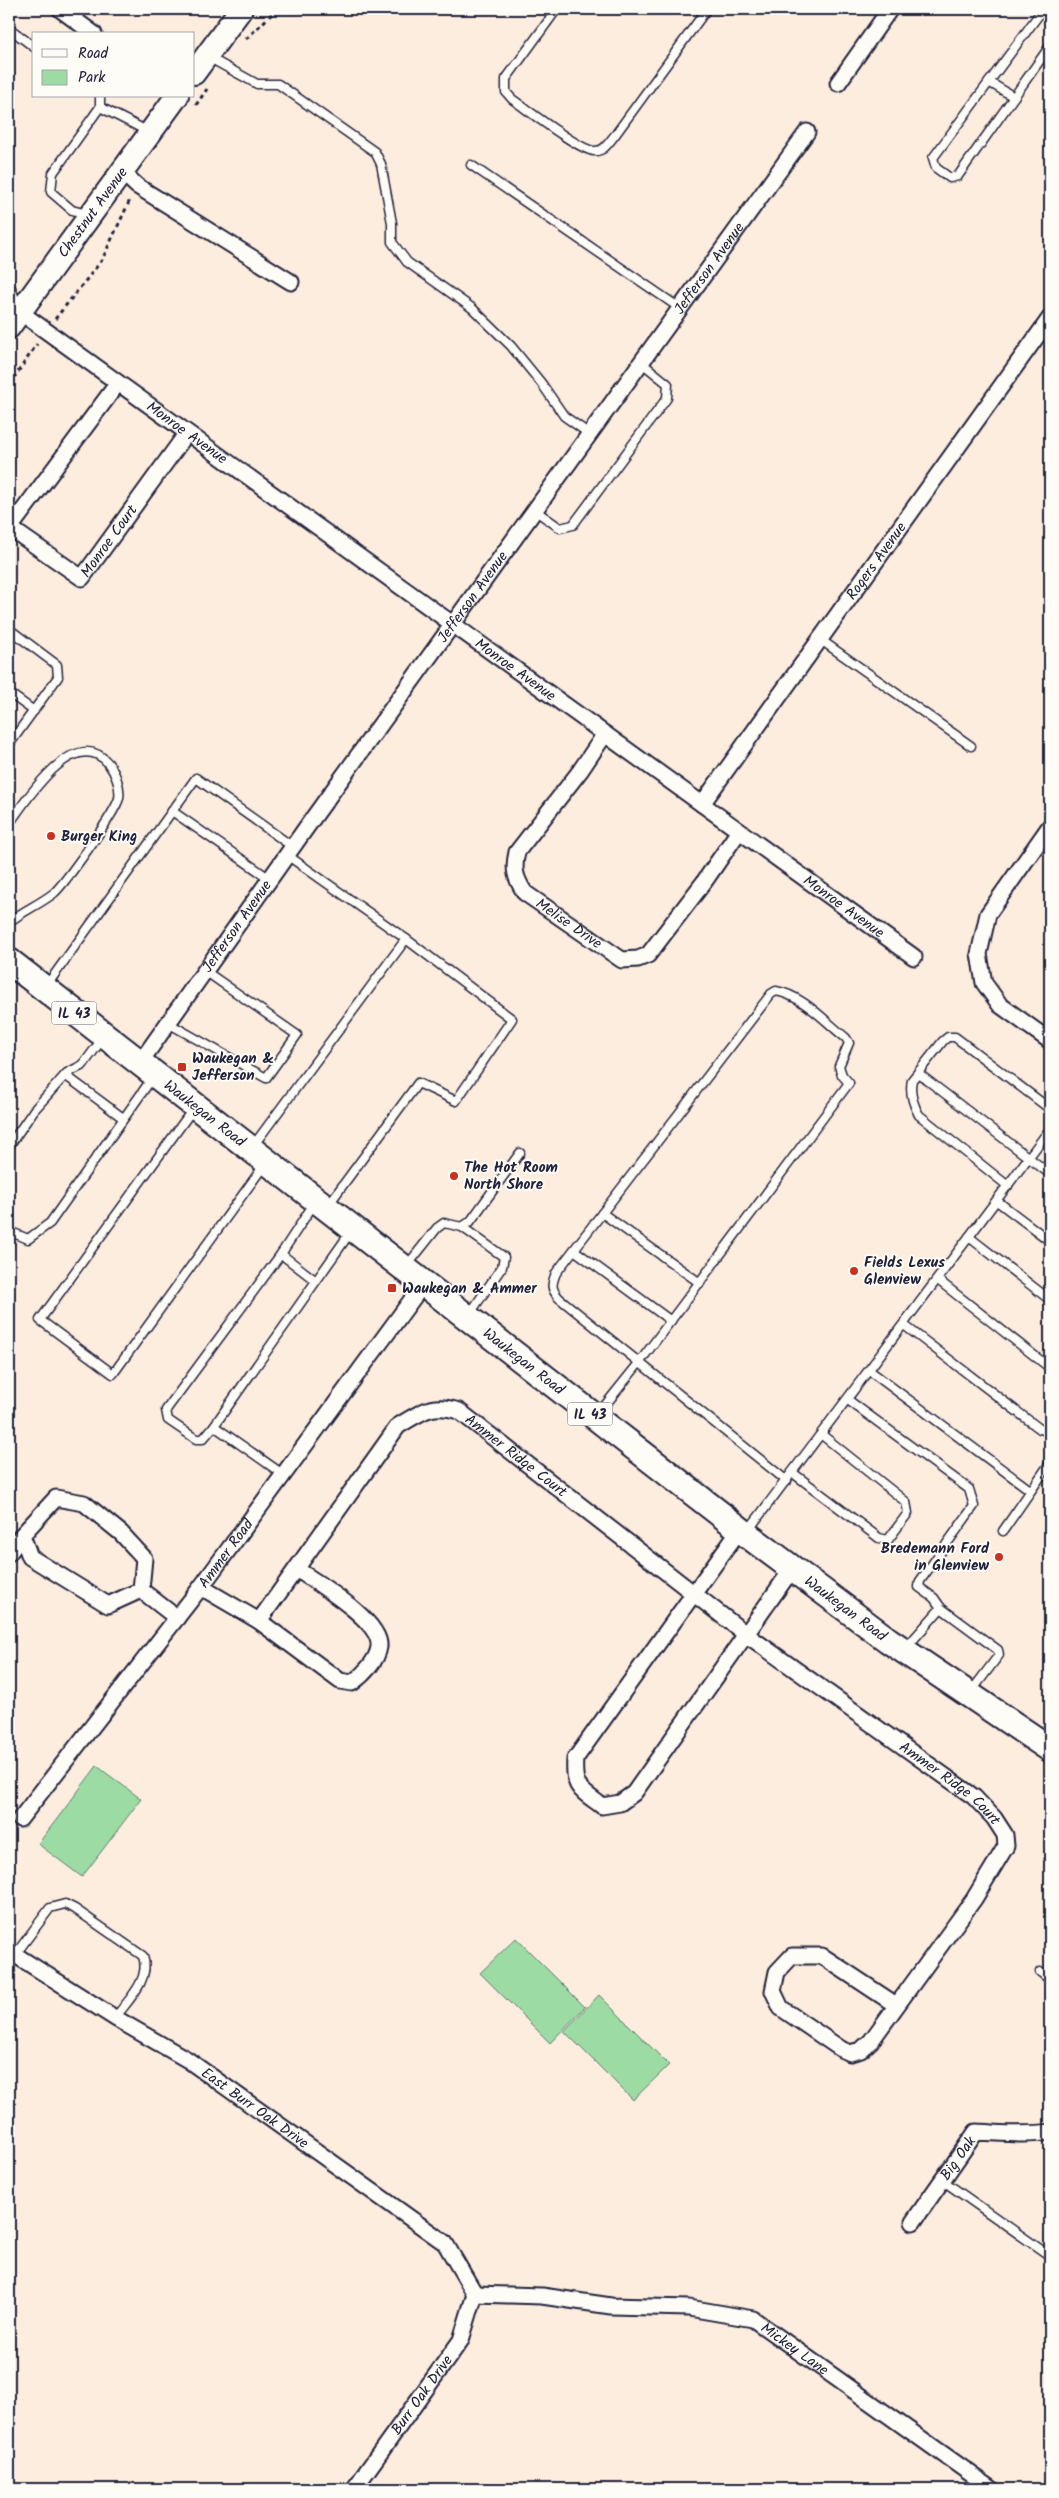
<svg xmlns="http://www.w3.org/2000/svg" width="1059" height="2498" font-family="Kalam,sans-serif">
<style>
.green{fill:#9cdba3;stroke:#5f7e6f}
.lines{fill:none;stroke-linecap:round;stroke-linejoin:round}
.lane-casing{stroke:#22223b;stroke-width:11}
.street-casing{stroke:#22223b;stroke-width:19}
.secondary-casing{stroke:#22223b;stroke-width:26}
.primary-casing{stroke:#22223b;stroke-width:29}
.path{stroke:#22223b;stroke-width:3;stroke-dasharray:4 4;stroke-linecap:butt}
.lane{stroke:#fdfcf7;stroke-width:8}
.street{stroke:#fdfcf7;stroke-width:15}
.secondary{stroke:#fdfcf7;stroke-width:22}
.primary{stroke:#fdfcf7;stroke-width:25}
.poi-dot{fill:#c8321e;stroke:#fdfcf7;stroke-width:2}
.labels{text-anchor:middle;stroke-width:4;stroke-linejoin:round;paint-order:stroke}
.shield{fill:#fdfcf7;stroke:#646373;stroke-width:1}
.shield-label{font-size:14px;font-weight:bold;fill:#22223b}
.street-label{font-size:15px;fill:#22223b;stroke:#fdfcf7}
.poi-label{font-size:15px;font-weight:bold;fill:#22223b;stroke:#fdfcf7;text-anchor:start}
</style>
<rect width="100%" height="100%" fill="#fceddf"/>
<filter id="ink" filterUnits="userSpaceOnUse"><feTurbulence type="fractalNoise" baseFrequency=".02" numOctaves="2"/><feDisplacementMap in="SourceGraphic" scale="10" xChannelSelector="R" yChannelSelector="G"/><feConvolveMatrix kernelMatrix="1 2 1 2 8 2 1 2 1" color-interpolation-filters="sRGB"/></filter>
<g filter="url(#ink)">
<!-- green -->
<g class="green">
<polygon points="97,1766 141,1799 82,1877 38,1844"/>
<polygon points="516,1938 585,2007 550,2043 480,1973"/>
<polygon points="599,1995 669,2065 633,2100 564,2031"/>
</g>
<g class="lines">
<!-- lane casing -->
<g class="lane-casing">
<g id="lane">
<path d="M557 9 506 79V92L512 99C528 110 579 150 594 151 604 152 609 142 615 135L707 9"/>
<polyline points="1043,9 933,158 936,168 950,178 958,176 1050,46"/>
<polyline points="9,28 34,47"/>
<polyline points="208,57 257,84 278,84 375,152 381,164 392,223 392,242 407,262 472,308 511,346 542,384 564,416 591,435"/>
<polyline points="989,82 1014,97"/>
<polyline points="100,107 149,132"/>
<polyline points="471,165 681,309"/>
<polyline points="87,214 72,210 51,192 53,173 100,107 100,96"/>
<polyline points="9,282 18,308"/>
<polyline points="536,511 560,528 573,525 667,398 668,384 642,363"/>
<polyline points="9,629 57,665 58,677 11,742 9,740"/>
<polyline points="821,640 971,746"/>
<polyline points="9,693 34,711"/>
<polyline points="172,811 270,879"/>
<path d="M9 824C26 800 74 724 108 763 115 772 121 787 119 798 116 812 65 883 54 893 40 904 23 911 9 922"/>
<polyline points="287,855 406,939"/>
<polyline points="47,985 196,778 293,847"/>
<polyline points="168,1023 266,1078 297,1035 205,971"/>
<polyline points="918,1073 1050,1174"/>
<polyline points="65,1075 123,1118"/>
<polyline points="193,1109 40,1320 113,1374 265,1164"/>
<polyline points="9,1146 34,1110 67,1073 83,1065 103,1038"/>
<polyline points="253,1146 406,939 512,1019 456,1101 418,1083 329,1204"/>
<path d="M1008 1186 919 1115C913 1104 909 1093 912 1080L943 1041 948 1037H955L1050 1109"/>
<polyline points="997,1201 1050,1241"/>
<polyline points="315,1202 281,1254 316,1281"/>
<polyline points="602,1213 700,1283"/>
<polyline points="462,1227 504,1257 502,1267 469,1315"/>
<polyline points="9,1231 28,1239 50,1223 153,1077"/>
<polyline points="969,1237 1050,1300"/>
<polyline points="574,1250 671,1321"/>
<polyline points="406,1267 437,1228 444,1223 462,1227 470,1222 520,1153"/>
<polyline points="938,1280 1050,1368"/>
<polyline points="904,1325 1040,1429 1050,1432"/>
<polyline points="870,1371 1030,1490"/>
<polyline points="848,1400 969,1489 974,1506 920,1581 919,1587 934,1598 941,1608 905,1649"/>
<path d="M598 1414 639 1363 849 1083 842 1075 839 1066 849 1043 846 1038C826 1022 802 995 776 991L771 994 556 1273C551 1285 551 1289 559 1298L787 1481"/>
<polyline points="214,1426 203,1439 196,1439 168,1420 166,1410 281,1254"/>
<polyline points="793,1473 879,1538 888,1540 908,1513 906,1502 822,1435"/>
<polyline points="284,1475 214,1426 352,1230"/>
<polyline points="1003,1531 1050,1463"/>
<polyline points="747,1532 1050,1129"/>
<polyline points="941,1608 998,1650 999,1655 971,1692"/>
<path d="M15 1955 50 1908 65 1904 75 1909 143 1956C151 1980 128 2000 115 2018"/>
<polyline points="1040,1972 1050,1980"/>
<polyline points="942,2180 1050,2256"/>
</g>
</g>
<!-- street casing -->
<g class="street-casing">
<g id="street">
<polyline points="60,9 94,34"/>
<polyline points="838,83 890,9"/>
<polyline points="122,172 137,186 291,282"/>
<path id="s1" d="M20 312 914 957"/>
<path id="s2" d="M118 383 10 528 82 578 187 433"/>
<path id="s3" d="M605 734 580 771 517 852C513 869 515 878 525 893L622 960 638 959 648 955 704 882 739 831"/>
<path id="s4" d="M702 804 1050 318"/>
<polyline points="1050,826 988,914 979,954 984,983 1000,1005 1050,1041"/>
<path id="s5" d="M139 1064 311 821 807 132"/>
<path d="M740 1529 575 1759C573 1788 579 1789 602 1806L620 1803 634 1793 792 1569"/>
<polyline points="9,1553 22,1535"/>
<path id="s6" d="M201 1587 259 1621 398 1426C422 1412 431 1402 459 1411L747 1635 974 1797 994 1818 1005 1835 1006 1846 974 1899 871 2041 861 2050 850 2053 841 2049 781 2008 773 1991 777 1972 792 1956H822L896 2005"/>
<polyline points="141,1590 144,1558 121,1533 84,1503 56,1498 22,1535 30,1557 108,1605 141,1590 177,1618"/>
<path d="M259 1621 340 1681 352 1683C363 1675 377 1661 379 1647 382 1621 317 1583 298 1570"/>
<path id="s7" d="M20 1819 201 1587 424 1283"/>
<path id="s8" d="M9 1951 115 2018 188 2060 445 2243 475 2294"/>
<path id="s9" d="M913 2222 976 2132C1001 2133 1026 2136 1050 2132"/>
<path id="s10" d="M475 2294 542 2296 611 2306 689 2308 753 2319 992 2489"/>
<path id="s11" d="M354 2489 461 2340 475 2294"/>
</g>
</g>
<!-- secondary casing -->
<g class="secondary-casing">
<g id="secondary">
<polyline points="194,73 241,9"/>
<path id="s12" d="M9 327 177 96"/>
</g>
</g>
<!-- primary casing -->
<g class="primary-casing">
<g id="primary">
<path id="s13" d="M9 961 746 1534 888 1640 1050 1749"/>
</g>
</g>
<!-- path -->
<g class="path">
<polyline points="246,39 277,9"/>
<polyline points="196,105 207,89"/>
<polyline points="55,319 102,260 130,200"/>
<polyline points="9,385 37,344"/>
</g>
<!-- lane -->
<use href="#lane" class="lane"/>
<!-- street -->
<use href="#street" class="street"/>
<!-- secondary -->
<use href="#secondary" class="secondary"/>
<!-- primary -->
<use href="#primary" class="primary"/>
</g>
</g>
<!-- markers -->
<g class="poi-dot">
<circle cx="51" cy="836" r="5"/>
<rect x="177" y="1062" width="10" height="10" rx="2.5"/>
<circle cx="454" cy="1176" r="5"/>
<circle cx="854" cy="1271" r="5"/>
<rect x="387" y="1283" width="10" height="10" rx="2.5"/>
<circle cx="999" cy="1557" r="5"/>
</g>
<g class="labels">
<!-- shield labels -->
<g class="shield">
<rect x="51.5" y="1001.5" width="45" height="23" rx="4"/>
<rect x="567.5" y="1402.5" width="45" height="23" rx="4"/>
</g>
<g class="shield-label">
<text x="74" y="1018">IL 43</text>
<text x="590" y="1419">IL 43</text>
</g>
<!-- street labels -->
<g class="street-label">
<text dy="5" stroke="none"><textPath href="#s12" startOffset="142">Chestnut Avenue</textPath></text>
<text dy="5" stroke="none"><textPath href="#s5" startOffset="979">Jefferson Avenue</textPath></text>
<text dy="5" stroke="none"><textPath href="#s1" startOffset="206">Monroe Avenue</textPath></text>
<text dy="5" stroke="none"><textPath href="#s2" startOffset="314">Monroe Court</textPath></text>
<text dy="5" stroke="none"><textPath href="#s4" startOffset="299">Rogers Avenue</textPath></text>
<text dy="5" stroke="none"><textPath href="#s5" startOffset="574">Jefferson Avenue</textPath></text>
<text dy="5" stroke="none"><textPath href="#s1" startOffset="611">Monroe Avenue</textPath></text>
<text dy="5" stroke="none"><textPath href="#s1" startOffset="1016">Monroe Avenue</textPath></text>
<text dy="5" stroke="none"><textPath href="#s3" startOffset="244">Melise Drive</textPath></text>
<text dy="5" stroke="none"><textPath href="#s5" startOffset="169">Jefferson Avenue</textPath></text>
<text dy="5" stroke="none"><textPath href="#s13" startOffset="248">Waukegan Road</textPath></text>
<text dy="5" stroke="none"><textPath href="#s13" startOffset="652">Waukegan Road</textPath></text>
<text dy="5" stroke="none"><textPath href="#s6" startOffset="445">Ammer Ridge Court</textPath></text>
<text dy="5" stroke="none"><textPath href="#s7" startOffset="336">Ammer Road</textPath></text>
<text dy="5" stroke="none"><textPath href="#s13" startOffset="1058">Waukegan Road</textPath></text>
<text dy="5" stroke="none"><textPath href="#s6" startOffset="989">Ammer Ridge Court</textPath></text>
<text dy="5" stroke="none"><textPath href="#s8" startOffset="292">East Burr Oak Drive</textPath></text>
<text dy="5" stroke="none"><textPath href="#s9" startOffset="78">Big Oak</textPath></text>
<text dy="5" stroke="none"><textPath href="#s10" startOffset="331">Mickey Lane</textPath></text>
<text dy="5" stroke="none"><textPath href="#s11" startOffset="116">Burr Oak Drive</textPath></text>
</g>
<!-- poi labels -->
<g class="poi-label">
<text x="61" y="841">Burger King</text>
<text x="192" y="1063">Waukegan &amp;<tspan x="192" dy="17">Jefferson</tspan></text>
<text x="464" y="1172">The Hot Room<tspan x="464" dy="17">North Shore</tspan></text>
<text x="864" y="1267">Fields Lexus<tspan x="864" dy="17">Glenview</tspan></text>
<text x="402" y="1293">Waukegan &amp; Ammer</text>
<text x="989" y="1553" text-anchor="end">Bredemann Ford<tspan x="989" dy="17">in Glenview</tspan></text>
</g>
</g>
<!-- margin -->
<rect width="1059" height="2498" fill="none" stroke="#fdfcf7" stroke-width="30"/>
<rect x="15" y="15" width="1029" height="2468" fill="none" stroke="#22223b" stroke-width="2" filter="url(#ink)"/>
<!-- legend -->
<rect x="32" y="32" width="162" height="65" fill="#fdfcf7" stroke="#a5a5ac"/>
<rect x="42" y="49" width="25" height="8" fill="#fdfcf7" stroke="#a5a5ac"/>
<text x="78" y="58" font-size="15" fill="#22223b">Road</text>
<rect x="42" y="70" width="25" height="15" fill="#9cdba3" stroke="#a5a5ac"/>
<text x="78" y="82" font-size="15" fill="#22223b">Park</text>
</svg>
